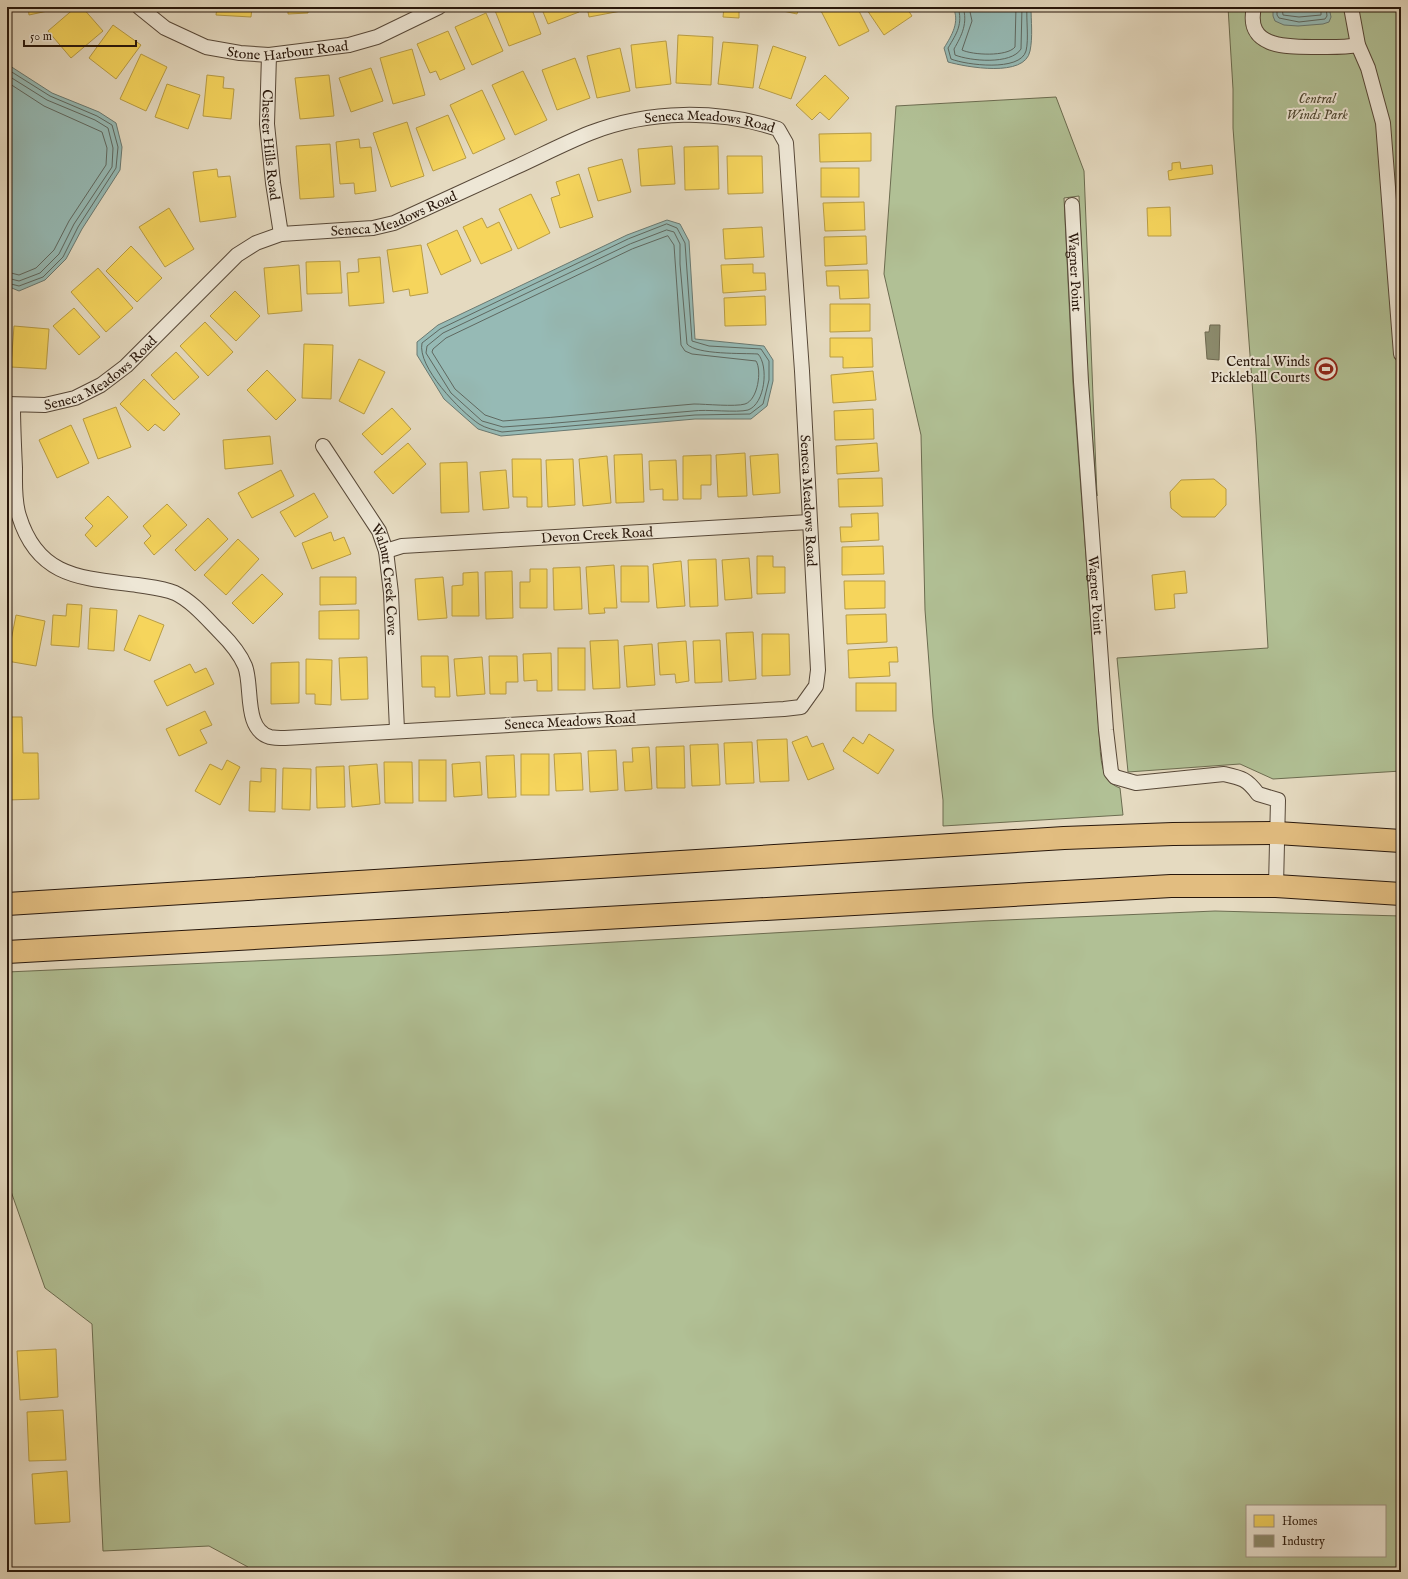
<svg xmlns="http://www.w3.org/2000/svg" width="1408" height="1579" font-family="'IM FELL English',serif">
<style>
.green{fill:#b1c095;stroke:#6c6c50;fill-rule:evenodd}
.water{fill:#96bab5;stroke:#6a7971}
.homes{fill:#f6d55c;stroke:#b89c44}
.industry{fill:#8c8c6e;stroke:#6e6950}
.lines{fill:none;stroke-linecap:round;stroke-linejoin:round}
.shore{stroke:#5f6860;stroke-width:1}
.street-casing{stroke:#574838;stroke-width:16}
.primary-casing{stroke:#28170b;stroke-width:24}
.street{stroke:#eee7d6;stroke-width:14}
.primary{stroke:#e2bd80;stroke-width:22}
.labels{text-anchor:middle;stroke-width:4;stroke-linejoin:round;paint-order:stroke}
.street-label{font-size:14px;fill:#28170b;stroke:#eee7d6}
.park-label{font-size:14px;font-style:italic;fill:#514a34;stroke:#eee7d6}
.poi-label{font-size:14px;fill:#28170b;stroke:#eee7d6;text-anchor:end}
</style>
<rect width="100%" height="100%" fill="#e5dac0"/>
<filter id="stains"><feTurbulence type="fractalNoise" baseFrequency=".005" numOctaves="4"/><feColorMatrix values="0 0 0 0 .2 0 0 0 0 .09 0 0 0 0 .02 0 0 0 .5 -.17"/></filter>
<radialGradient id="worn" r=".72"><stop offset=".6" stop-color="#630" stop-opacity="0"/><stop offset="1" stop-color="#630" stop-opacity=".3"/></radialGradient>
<!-- green -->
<g class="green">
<polygon points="1228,7 1401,7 1401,771 1273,779 1240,764 1128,772 1117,658 1268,648 1256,435 1233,128 1233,89"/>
<path d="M1056 97 1084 171 1097 496 1088 382 1079 196 1064 198 1073 383 1099 731C1101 751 1098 781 1120 788L1123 815 943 826V800L933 717 925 610 921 435 884 274 896 106Z"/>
<path d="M1215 911 1401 916V1572H249L248 1567 209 1546 103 1551 92 1324 45 1288 7 1180V972L388 955 982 921ZM1247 1506H1385V1556H1247Z"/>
</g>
<!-- water -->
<g class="water">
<path d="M953 7H1031C1031 21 1033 37 1030 51 1025 78 966 67 948 62L944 48C952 35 960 22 953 7Z"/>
<polygon points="1273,7 1329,7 1331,17 1329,22 1323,24 1298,26 1284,25 1275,21 1273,16"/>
<polygon points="7,64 52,93 99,112 116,123 122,147 120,170 82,229 66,259 45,280 19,291 7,286"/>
<polygon points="667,220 680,224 689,241 695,339 764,346 773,360 773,381 767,406 751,419 695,419 501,436 478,429 444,399 417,355 417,342 438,325 627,235"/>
</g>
<!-- homes -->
<g class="homes">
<polygon points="28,7 66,7 29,15"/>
<polygon points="76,7 82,7 103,31 71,58 48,31"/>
<polygon points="217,7 252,7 251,17 216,15"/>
<polygon points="288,7 308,7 308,13 288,14"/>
<polygon points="497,7 531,7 541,34 509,46 494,8"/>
<polygon points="541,7 577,7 579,12 548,24"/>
<polygon points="587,7 620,7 621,11 589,17"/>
<polygon points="724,7 750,7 750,9 739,8 739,18 723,17"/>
<polygon points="764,7 799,7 797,14"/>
<polygon points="823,7 843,7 844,10 850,7 857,7 869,31 839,46 820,9"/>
<polygon points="865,7 906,7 912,16 884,35"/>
<polygon points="486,13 503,51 472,65 455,27"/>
<polygon points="113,25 141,45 116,79 89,58"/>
<polygon points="448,31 465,69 440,80 436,71 430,73 417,44"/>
<polygon points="678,35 713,37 711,85 676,83"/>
<polygon points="666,41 671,84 636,88 631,45"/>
<polygon points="723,42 758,45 753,88 718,84"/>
<polygon points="773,46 806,57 791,99 759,88"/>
<polygon points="620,48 630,91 597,98 587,56"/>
<polygon points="412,49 425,95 393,104 380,58"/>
<polygon points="141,54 167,67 146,111 120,99"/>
<polygon points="575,58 590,98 557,110 542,70"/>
<polygon points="371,68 383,101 351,112 339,78"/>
<polygon points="523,71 547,120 515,135 492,85"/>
<polygon points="207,75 224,77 223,88 234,89 231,119 203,116"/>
<polygon points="329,75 334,116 300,119 295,78"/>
<polygon points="825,75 849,98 829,120 820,112 812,120 796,105"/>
<polygon points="167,84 200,95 188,129 155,117"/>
<polygon points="482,90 505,139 473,154 450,105"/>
<polygon points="448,115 466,158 433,171 416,128"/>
<polygon points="407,122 424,176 391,187 373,133"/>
<polygon points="871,133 871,161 820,162 819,134"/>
<polygon points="359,139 360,148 371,147 376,191 355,194 354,183 340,184 336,142"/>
<polygon points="330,144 334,197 300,199 296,146"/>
<polygon points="672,146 675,184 641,186 638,149"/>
<polygon points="718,146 719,189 685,190 684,147"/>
<polygon points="727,156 762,156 763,193 728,194"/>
<polygon points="622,159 631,192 598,201 588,168"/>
<polygon points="1180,162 1181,169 1212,165 1213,174 1169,180 1168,171 1172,170 1172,163"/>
<rect x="821" y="168" width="38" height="29"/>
<polygon points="217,169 218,177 230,176 236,217 200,222 193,172"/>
<polygon points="579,174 593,217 560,228 551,198 560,195 556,182"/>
<polygon points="531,194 550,233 518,249 499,209"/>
<polygon points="864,202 865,230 825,231 823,203"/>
<polygon points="1170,207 1171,236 1148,236 1147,208"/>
<polygon points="169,208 194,249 165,267 139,227"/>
<polygon points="482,218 487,228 499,222 512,250 481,264 463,227"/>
<polygon points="762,227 764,257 725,259 723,229"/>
<polygon points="457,230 471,261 441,275 427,244"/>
<polygon points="866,236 867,264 825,266 824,237"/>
<polygon points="421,245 428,293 410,296 409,289 393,292 387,250"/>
<polygon points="131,246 162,278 137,302 106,271"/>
<polygon points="380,257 384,303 349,306 347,273 359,272 358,259"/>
<polygon points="340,261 342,293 307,294 306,262"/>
<polygon points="753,264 753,273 765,273 766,290 723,293 721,265"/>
<polygon points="299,265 302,311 268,314 264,268"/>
<polygon points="98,268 133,308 106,332 71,292"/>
<polygon points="868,270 869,298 840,299 839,286 827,286 826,271"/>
<polygon points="235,291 260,316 236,341 210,316"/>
<polygon points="765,296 766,325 725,326 724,298"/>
<polygon points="830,304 870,304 870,331 830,332"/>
<polygon points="74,308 100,337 79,355 53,326"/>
<polygon points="205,322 233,352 208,376 180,346"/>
<polygon points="14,326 49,329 46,369 11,367"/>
<polygon points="830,338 872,338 873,367 843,368 843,357 830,357"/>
<polygon points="304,344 333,345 331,399 302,398"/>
<polygon points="176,352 199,377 174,400 151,375"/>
<polygon points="359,359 385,372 364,414 339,401"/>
<polygon points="267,370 296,400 276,420 247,390"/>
<polygon points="873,371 876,400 833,403 831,375"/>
<polygon points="144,379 180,414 164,431 155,424 148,431 120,404"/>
<polygon points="116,407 131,447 98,459 83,419"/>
<polygon points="392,408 411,429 382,455 362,434"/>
<polygon points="873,409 874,439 835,440 834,411"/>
<polygon points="71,425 89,463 57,478 39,440"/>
<polygon points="270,436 273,464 225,469 223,440"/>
<polygon points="408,443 426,464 393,494 374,472"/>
<polygon points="877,443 879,471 837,474 836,446"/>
<polygon points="745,453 747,496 718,497 716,455"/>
<polygon points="642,454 644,502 616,503 614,455"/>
<polygon points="778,454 780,493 753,495 750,456"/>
<polygon points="711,455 711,485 701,485 701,499 683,499 683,456"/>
<polygon points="607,456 611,503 583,506 579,459"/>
<polygon points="512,459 541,459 542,507 527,507 527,497 513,497"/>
<polygon points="573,459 575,505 548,507 546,460"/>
<polygon points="676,460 678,500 663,500 663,489 650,490 649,461"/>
<polygon points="467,462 469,512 441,513 440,463"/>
<polygon points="281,470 294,496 252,518 238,493"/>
<polygon points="506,470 509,508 483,510 480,472"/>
<polygon points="882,478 883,506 839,507 838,479"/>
<polygon points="1214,479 1226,489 1226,505 1215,517 1182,517 1171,508 1170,492 1181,480"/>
<polygon points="314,493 328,517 295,537 280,512"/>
<polygon points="108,496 128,517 96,547 85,535 93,526 85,518"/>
<polygon points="167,504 187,525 154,555 144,543 151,536 143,526"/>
<polygon points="878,513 879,540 841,542 840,527 852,527 851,514"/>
<polygon points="208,518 228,539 195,571 175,550"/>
<polygon points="331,532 334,541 344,537 351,554 312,569 302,543"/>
<polygon points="238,539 259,559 226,595 204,575"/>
<polygon points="883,546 884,574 842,575 842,547"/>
<polygon points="757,556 773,556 773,567 785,567 785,593 757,594"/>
<polygon points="749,558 752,598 725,600 722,560"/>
<polygon points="716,559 718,606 690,607 688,560"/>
<polygon points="681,561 685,606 657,608 653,564"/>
<polygon points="614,565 617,608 604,608 605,613 589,614 586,567"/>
<polygon points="621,566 648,566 649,602 621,602"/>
<polygon points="580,567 582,609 554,610 553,568"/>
<polygon points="530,569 547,569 547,608 520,608 520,582 530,582"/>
<polygon points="512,571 513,618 486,619 485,572"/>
<polygon points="1185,571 1187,593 1174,594 1175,608 1155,610 1152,575"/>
<polygon points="478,572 479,616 452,616 452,586 463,585 463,573"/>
<polygon points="262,574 283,594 253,624 232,603"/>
<polygon points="320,577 356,577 356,604 320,605"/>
<polygon points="443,577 447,618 418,620 415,579"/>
<polygon points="844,581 885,581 885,608 845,609"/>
<polygon points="67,604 82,605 79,647 51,645 53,615 66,616"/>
<polygon points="90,608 117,610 114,651 88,649"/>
<polygon points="359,610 359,639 319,639 319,611"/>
<polygon points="886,614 887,642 847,644 846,615"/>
<polygon points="16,615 45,621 36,666 7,661"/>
<polygon points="139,615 164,625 150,661 124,650"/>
<polygon points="753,632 756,679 729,681 726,633"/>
<polygon points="762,634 789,634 790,675 762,676"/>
<polygon points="618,640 620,688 593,689 590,641"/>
<polygon points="720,640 722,682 695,683 693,641"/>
<polygon points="686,641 689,681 676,683 675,674 660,675 658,643"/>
<polygon points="652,644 655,685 627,687 624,646"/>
<polygon points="897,647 898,662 889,662 890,676 849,678 848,650"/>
<rect x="558" y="648" width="27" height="42"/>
<polygon points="551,653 552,691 537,691 537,680 524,681 523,654"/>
<polygon points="421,656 448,656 450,697 435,697 435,687 422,687"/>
<polygon points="489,656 517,656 518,682 506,682 506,694 490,694"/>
<polygon points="367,657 368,699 341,700 339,658"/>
<polygon points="482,657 485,694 457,696 454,659"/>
<polygon points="306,659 332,660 331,705 315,704 315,694 306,694"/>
<polygon points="299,662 299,703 271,704 271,663"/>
<polygon points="190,664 195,673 206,668 214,684 167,706 154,681"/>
<rect x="856" y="683" width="40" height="28"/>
<polygon points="205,711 212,725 200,730 207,743 179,756 166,729"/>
<polygon points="7,717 22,717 23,753 38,753 39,799 7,800"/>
<polygon points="869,734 894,750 878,774 843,751 853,737 863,744"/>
<polygon points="807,736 812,747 823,743 834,769 808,780 792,742"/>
<polygon points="787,739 789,781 760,782 757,740"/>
<polygon points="752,742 754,783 726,784 724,743"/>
<polygon points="718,744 720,785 692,786 690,745"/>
<polygon points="684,746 685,788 657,788 656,747"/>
<polygon points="649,747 652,789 625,791 623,762 633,762 632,748"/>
<polygon points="616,750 618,790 590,792 588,751"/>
<polygon points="581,753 583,790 556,791 554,754"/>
<rect x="521" y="754" width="28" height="41"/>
<polygon points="514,755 516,797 488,798 486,756"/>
<polygon points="227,760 240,767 220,805 195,791 210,764 222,770"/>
<rect x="419" y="760" width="27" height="41"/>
<polygon points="384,762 412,762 413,803 385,803"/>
<polygon points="480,762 482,795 454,797 452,764"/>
<polygon points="377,764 380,804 352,807 349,766"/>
<polygon points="344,766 345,807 317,808 316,767"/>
<polygon points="261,768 276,769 275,812 249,811 250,781 261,782"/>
<polygon points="283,768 311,769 310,810 282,809"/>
<polygon points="56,1349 58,1397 20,1400 17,1351"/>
<polygon points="63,1410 66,1460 29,1461 27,1412"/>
<polygon points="67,1471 70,1522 35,1524 32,1474"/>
</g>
<!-- industry -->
<polygon class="industry" points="1210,325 1220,325 1219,360 1207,359 1205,332 1209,332"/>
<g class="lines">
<!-- shore -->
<g class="shore">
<path d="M958 7C963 24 957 33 948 48L951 59C966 65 1020 72 1026 51 1029 39 1026 19 1027 7"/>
<path d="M963 7C968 23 962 35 954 49L955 55C970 61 1011 65 1021 49L1022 7"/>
<path d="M969 7 972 21 962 50C972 55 1007 57 1015 47L1016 7"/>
<polyline points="1277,7 1277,15 1279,18 1299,22 1325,19 1327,16 1326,7"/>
<polyline points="1282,7 1283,15 1299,17 1321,15 1321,7"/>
<polyline points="7,69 50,96 97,116 112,125 118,147 116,168 78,227 63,257 43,277 19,286 7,283"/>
<polyline points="7,75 47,100 95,120 108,128 113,148 112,167 74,224 59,254 40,273 19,281 7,278"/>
<polyline points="7,82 44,106 102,132 107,148 106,165 69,221 54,250 36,268 19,275 7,272"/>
<path d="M667 224 677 228 685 243 692 341 709 346 761 349 769 361V380L763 404 750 414 695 415 502 432C495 430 485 428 479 424 460 411 417 367 422 343L440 329 628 239Z"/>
<path d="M667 230 674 232 680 244V264L687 344C697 355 743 353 758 354 769 366 765 404 748 410 737 413 706 409 693 411 630 416 566 423 503 427L482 421 451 393 426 353 427 346 443 333 630 244Z"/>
<path d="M668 236 674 245 681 345 685 351 692 354 756 361C762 370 758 400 745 404 735 407 706 404 694 404 630 409 567 417 503 421L485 415 455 389 432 352 433 349 446 338 632 249Z"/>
</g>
<!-- street casing -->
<g class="street-casing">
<g id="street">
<path id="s1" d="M139 7 165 28 206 47 240 53 269 55 349 45 377 37 439 7"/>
<path d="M1254 7C1245 47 1285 47 1312 47 1328 47 1343 48 1358 45"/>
<polyline points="1351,7 1358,45 1368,68 1383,123 1401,354"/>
<path id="s2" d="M269 55 267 124 273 183 281 234"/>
<path id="s3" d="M1072 205 1081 382 1106 730 1111 772 1115 777 1136 783 1224 774C1242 778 1247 779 1258 794L1278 800 1276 886"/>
<path id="s4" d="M7 404 45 405 75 398 101 385 126 366 237 255 256 243 281 234 373 228 394 223C435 204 475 186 516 167 540 156 565 143 590 133 649 110 718 109 778 129L786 143 802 371 818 670 816 686 801 707 784 709 285 738C280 738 274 738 270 737 243 729 253 686 245 666 240 654 230 642 220 632 207 619 192 601 175 593 163 588 149 587 137 585 82 578 38 578 19 516 14 501 15 484 15 468 14 447 13 426 13 405"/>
<path id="s5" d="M323 446 379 531 386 551 391 593 397 730"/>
<path id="s6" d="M386 551 402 546 809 522"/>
</g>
</g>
<!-- primary casing -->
<g class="primary-casing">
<g id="primary">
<polyline points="7,904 1064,838 1173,834 1277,833 1401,841"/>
<polyline points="7,952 1171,886 1276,886 1401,894"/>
</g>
</g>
<!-- street -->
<use href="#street" class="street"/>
<!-- primary -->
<use href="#primary" class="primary"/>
</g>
<!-- icons -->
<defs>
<g id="stadium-ring" transform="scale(1.15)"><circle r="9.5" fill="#eee7d6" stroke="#8f2418" stroke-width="1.5"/><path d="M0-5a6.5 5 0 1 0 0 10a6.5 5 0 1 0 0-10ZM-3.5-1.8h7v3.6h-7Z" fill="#8f2418"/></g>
</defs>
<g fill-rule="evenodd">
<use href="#stadium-ring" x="1326" y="369"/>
</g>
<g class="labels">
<!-- street labels -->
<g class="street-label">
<text dy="5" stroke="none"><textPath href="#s1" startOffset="161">Stone Harbour Road</textPath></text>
<text dy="5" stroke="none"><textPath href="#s4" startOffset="787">Seneca Meadows Road</textPath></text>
<text dy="5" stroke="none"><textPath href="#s2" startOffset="90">Chester Hills Road</textPath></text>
<text dy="5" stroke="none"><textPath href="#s4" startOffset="451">Seneca Meadows Road</textPath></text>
<text dy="5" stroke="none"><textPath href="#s3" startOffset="67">Wagner Point</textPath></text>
<text dy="5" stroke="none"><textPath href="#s4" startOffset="103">Seneca Meadows Road</textPath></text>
<text dy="5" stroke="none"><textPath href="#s4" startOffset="1231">Seneca Meadows Road</textPath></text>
<text dy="5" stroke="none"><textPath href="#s6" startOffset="212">Devon Creek Road</textPath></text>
<text dy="5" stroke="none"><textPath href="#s5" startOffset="151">Walnut Creek Cove</textPath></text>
<text dy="5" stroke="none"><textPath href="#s3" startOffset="391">Wagner Point</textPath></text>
<text transform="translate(570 721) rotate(-3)" y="5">Seneca Meadows Road</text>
</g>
<!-- park labels -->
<g class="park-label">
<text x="1317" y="103">Central<tspan x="1317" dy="16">Winds Park</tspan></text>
</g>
<!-- poi labels -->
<g class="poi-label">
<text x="1310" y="366">Central Winds<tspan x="1310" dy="16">Pickleball Courts</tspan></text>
</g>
</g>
<!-- margin -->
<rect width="1408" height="1579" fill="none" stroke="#e5dac0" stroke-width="24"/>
<rect x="8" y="8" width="1392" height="1563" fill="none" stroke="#28170b" stroke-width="2"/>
<rect x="12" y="12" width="1384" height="1555" fill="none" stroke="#28170b"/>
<!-- legend -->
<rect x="1246" y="1505" width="140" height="52" fill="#eee7d6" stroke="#9f9485"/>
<rect x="1254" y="1515" width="20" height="12" fill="#f6d55c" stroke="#9f9485"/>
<text x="1282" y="1525" font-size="12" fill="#28170b">Homes</text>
<rect x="1254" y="1535" width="20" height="12" fill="#8c8c6e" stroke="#9f9485"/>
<text x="1282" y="1545" font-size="12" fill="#28170b">Industry</text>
<!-- scale -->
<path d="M24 40v6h112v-6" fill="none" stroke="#28170b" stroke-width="2"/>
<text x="30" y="40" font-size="12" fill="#28170b" stroke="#eee7d6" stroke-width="3" paint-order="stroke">50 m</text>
<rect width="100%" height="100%" filter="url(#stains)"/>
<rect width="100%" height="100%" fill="url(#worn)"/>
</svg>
